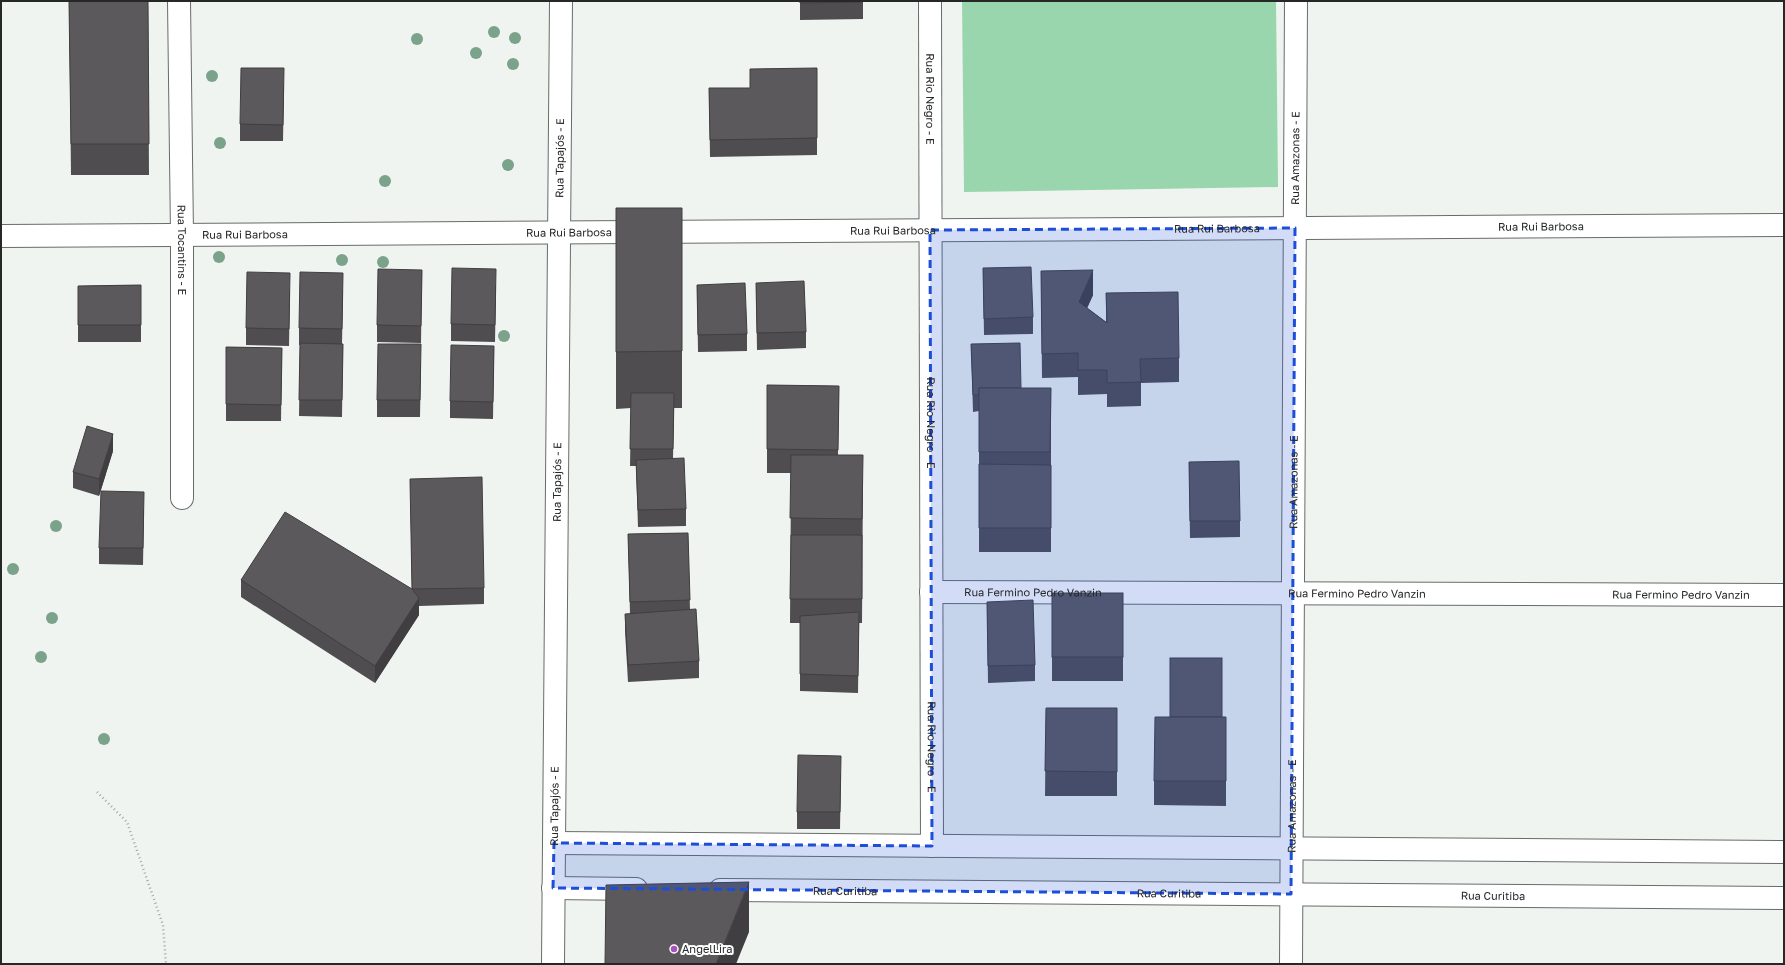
<svg xmlns="http://www.w3.org/2000/svg" width="1785" height="965" font-family="'Golos Text',sans-serif">
<style>
.green{fill:#99d5ad}
.lines{fill:none;stroke-linecap:round;stroke-linejoin:round}
.minor-casing{stroke:#686c69;stroke-width:24}
.path{stroke:#a3a7a4;stroke-width:2.5;stroke-dasharray:1 3;stroke-linecap:butt}
.minor{stroke:#fff;stroke-width:22}
.tree{fill:#7ba28b}
.wall{fill:#4f4d4f}
.shaded-wall{fill:#403e40}
.building{fill:#5c595c;stroke:#403e40}
.marked{fill:#1d4ed8;fill-opacity:0.2;stroke:#1d4ed8;stroke-width:3;stroke-dasharray:8 5;stroke-linejoin:round}
.poi-dot{fill:#a951be;stroke:#fff;stroke-width:1.5}
.labels{text-anchor:middle;stroke-width:4;stroke-linejoin:round;paint-order:stroke}
.street-label{font-size:11px;fill:#262827;stroke:#fff}
.poi-label{font-size:11px;fill:#262827;stroke:#fff;text-anchor:start}
</style>
<rect width="100%" height="100%" fill="#eff4f0"/>
<!-- green -->
<polygon class="green" points="962,1 1276,1 1278,187 964,192"/>
<g class="lines">
<!-- minor casing -->
<g class="minor-casing">
<g id="minor">
<path id="s1" d="M179 1 182 235V498"/>
<path id="s2" d="M930 1 932 846"/>
<path id="s3" d="M1 236 1784 225"/>
<path id="s4" d="M931 592 1784 595"/>
<polyline points="554,843 1784,852"/>
<polyline points="553,888 636,889"/>
<path id="s5" d="M720 890 1784 898"/>
<path id="s6" d="M553 964 561 1"/>
<path id="s7" d="M1291 964 1296 1"/>
</g>
</g>
<!-- path -->
<polyline class="path" points="97,792 127,822 163,925 166,964"/>
<!-- minor -->
<use href="#minor" class="minor"/>
</g>
<!-- trees -->
<g class="tree">
<circle cx="494" cy="32" r="6"/>
<circle cx="515" cy="38" r="6"/>
<circle cx="417" cy="39" r="6"/>
<circle cx="476" cy="53" r="6"/>
<circle cx="513" cy="64" r="6"/>
<circle cx="212" cy="76" r="6"/>
<circle cx="220" cy="143" r="6"/>
<circle cx="508" cy="165" r="6"/>
<circle cx="385" cy="181" r="6"/>
<circle cx="219" cy="257" r="6"/>
<circle cx="342" cy="260" r="6"/>
<circle cx="383" cy="262" r="6"/>
<circle cx="504" cy="336" r="6"/>
<circle cx="56" cy="526" r="6"/>
<circle cx="13" cy="569" r="6"/>
<circle cx="52" cy="618" r="6"/>
<circle cx="41" cy="657" r="6"/>
<circle cx="104" cy="739" r="6"/>
</g>
<!-- wall -->
<g class="wall">
<polygon points="69,1 148,1 149,175 71,175"/>
<polygon points="800,1 863,1 863,19 800,20"/>
<polygon points="817,68 817,155 710,157 709,88 750,88"/>
<polygon points="284,85 283,141 240,141 240,124"/>
<polygon points="616,208 682,208 682,408 674,408 673,459 686,509 686,526 638,527 636,466 630,466 631,408 616,409"/>
<polygon points="983,268 1033,317 1033,334 984,335"/>
<polygon points="422,270 421,343 377,342 377,325"/>
<polygon points="1041,271 1093,295 1087,308 1106,322 1106,293 1179,358 1179,382 1141,383 1141,406 1107,407 1107,394 1078,395 1078,377 1042,378"/>
<polygon points="756,283 806,332 806,348 757,350"/>
<polygon points="141,285 141,342 78,342 78,286"/>
<polygon points="496,285 495,342 451,341 451,324"/>
<polygon points="697,285 747,334 747,351 698,352"/>
<polygon points="290,289 289,346 246,345 246,328"/>
<polygon points="343,290 342,344 343,344 342,417 299,416 300,345 299,345 299,328"/>
<polygon points="971,344 1021,388 1051,388 1051,552 979,552 979,411 973,412"/>
<polygon points="494,346 493,419 450,418 450,401"/>
<polygon points="226,347 282,348 281,421 226,421"/>
<polygon points="421,361 420,417 377,417 377,400"/>
<polygon points="767,385 839,386 838,455 863,479 862,623 859,623 858,693 800,691 800,623 790,623 791,473 767,473"/>
<polygon points="113,451 99,496 73,488 73,472"/>
<polygon points="1189,462 1240,521 1240,537 1190,538"/>
<polygon points="410,479 484,588 484,604 419,606 419,615 375,683 241,597 241,580 412,589"/>
<polygon points="144,509 143,565 99,564 99,548"/>
<polygon points="688,533 690,610 699,661 699,678 628,682 625,631 625,614 630,614 628,534"/>
<rect x="1052" y="593" width="71" height="88"/>
<polygon points="987,602 1035,665 1035,681 988,683"/>
<polygon points="1046,708 1117,708 1117,796 1045,796"/>
<polygon points="1222,717 1226,717 1226,806 1154,805 1154,781"/>
<polygon points="841,773 840,829 797,829 797,812"/>
</g>
<!-- shaded-wall -->
<g class="shaded-wall">
<polygon points="1093,270 1093,295 1079,326 1079,302"/>
<polygon points="113,434 113,451 99,496 99,479"/>
<polygon points="419,598 419,615 375,683 375,666"/>
<polygon points="749,882 749,932 736,964 716,964"/>
</g>
<!-- building -->
<g class="building">
<polygon points="69,1 148,1 149,144 71,144"/>
<polygon points="800,1 863,1 863,2 800,3"/>
<polygon points="241,68 284,68 283,125 240,124"/>
<polygon points="817,68 817,138 710,140 709,88 750,88 750,69"/>
<polygon points="616,208 682,208 682,351 616,352"/>
<polygon points="1031,267 1033,317 984,319 983,268"/>
<polygon points="452,268 496,269 495,325 451,324"/>
<polygon points="378,269 422,270 421,326 377,325"/>
<polygon points="1093,270 1079,302 1107,323 1106,293 1178,292 1179,358 1140,359 1141,382 1107,383 1107,370 1078,370 1078,353 1042,354 1041,271"/>
<polygon points="247,272 290,273 289,329 246,328"/>
<polygon points="300,272 343,273 342,329 299,328"/>
<polygon points="804,281 806,332 757,333 756,283"/>
<polygon points="745,283 747,334 698,335 697,285"/>
<polygon points="141,285 141,325 78,325 78,286"/>
<polygon points="300,343 343,344 342,400 299,400"/>
<polygon points="1020,343 1021,388 979,388 979,395 973,395 971,344"/>
<polygon points="378,344 421,344 420,400 377,400"/>
<polygon points="451,345 494,346 493,402 450,401"/>
<polygon points="226,347 282,348 281,405 226,404"/>
<polygon points="767,385 839,386 838,450 767,449"/>
<polygon points="979,388 1051,388 1050,452 979,452"/>
<polygon points="631,393 674,393 673,449 630,449"/>
<polygon points="87,426 113,434 99,479 73,472"/>
<polygon points="791,455 863,455 862,519 790,518"/>
<polygon points="684,458 686,509 638,510 636,460"/>
<polygon points="1239,461 1240,521 1190,521 1189,462"/>
<polygon points="979,464 1051,465 1051,528 979,528"/>
<polygon points="482,477 484,588 412,589 410,479"/>
<polygon points="101,491 144,492 143,548 99,548"/>
<polygon points="285,512 412,589 419,598 375,666 241,580"/>
<polygon points="688,533 690,600 630,602 628,534"/>
<polygon points="791,535 862,535 862,599 790,599"/>
<rect x="1052" y="593" width="71" height="64"/>
<polygon points="1033,600 1035,665 988,666 987,602"/>
<polygon points="696,609 699,661 628,665 625,614"/>
<polygon points="859,612 858,676 800,674 800,616"/>
<rect x="1170" y="658" width="52" height="59"/>
<polygon points="1046,708 1117,708 1117,772 1045,771"/>
<polygon points="1155,717 1226,717 1226,781 1154,781"/>
<polygon points="798,755 841,756 840,812 797,812"/>
<polygon points="749,882 716,964 605,964 606,885"/>
</g>
<!-- marked area -->
<path class="marked" d="M1295 228 1291 894 553 888 554 843 932 846 930 230Z"/>
<!-- markers -->
<circle class="poi-dot" cx="674" cy="949" r="4"/>
<g class="labels">
<!-- street labels -->
<g class="street-label">
<text dy="4" stroke="none"><textPath href="#s2" startOffset="98">Rua Rio Negro - E</textPath></text>
<text dy="4" stroke="none"><textPath href="#s6" startOffset="806">Rua Tapajós - E</textPath></text>
<text dy="4" stroke="none"><textPath href="#s7" startOffset="806">Rua Amazonas - E</textPath></text>
<text dy="4" stroke="none"><textPath href="#s3" startOffset="1540">Rua Rui Barbosa</textPath></text>
<text dy="4" stroke="none"><textPath href="#s3" startOffset="1216">Rua Rui Barbosa</textPath></text>
<text dy="4" stroke="none"><textPath href="#s3" startOffset="892">Rua Rui Barbosa</textPath></text>
<text dy="4" stroke="none"><textPath href="#s3" startOffset="568">Rua Rui Barbosa</textPath></text>
<text dy="4" stroke="none"><textPath href="#s3" startOffset="244">Rua Rui Barbosa</textPath></text>
<text dy="4" stroke="none"><textPath href="#s1" startOffset="249">Rua Tocantins - E</textPath></text>
<text dy="4" stroke="none"><textPath href="#s2" startOffset="422">Rua Rio Negro - E</textPath></text>
<text dy="4" stroke="none"><textPath href="#s6" startOffset="482">Rua Tapajós - E</textPath></text>
<text dy="4" stroke="none"><textPath href="#s7" startOffset="482">Rua Amazonas - E</textPath></text>
<text dy="4" stroke="none"><textPath href="#s4" startOffset="102">Rua Fermino Pedro Vanzin</textPath></text>
<text dy="4" stroke="none"><textPath href="#s4" startOffset="426">Rua Fermino Pedro Vanzin</textPath></text>
<text dy="4" stroke="none"><textPath href="#s4" startOffset="750">Rua Fermino Pedro Vanzin</textPath></text>
<text dy="4" stroke="none"><textPath href="#s2" startOffset="746">Rua Rio Negro - E</textPath></text>
<text dy="4" stroke="none"><textPath href="#s6" startOffset="158">Rua Tapajós - E</textPath></text>
<text dy="4" stroke="none"><textPath href="#s7" startOffset="158">Rua Amazonas - E</textPath></text>
<text dy="4" stroke="none"><textPath href="#s5" startOffset="125">Rua Curitiba</textPath></text>
<text dy="4" stroke="none"><textPath href="#s5" startOffset="449">Rua Curitiba</textPath></text>
<text dy="4" stroke="none"><textPath href="#s5" startOffset="773">Rua Curitiba</textPath></text>
</g>
<!-- poi labels -->
<g class="poi-label">
<text x="682" y="953">AngelLira</text>
</g>
</g>
<!-- border -->
<rect width="1785" height="965" fill="none" stroke="#262827" stroke-width="4"/>
</svg>
